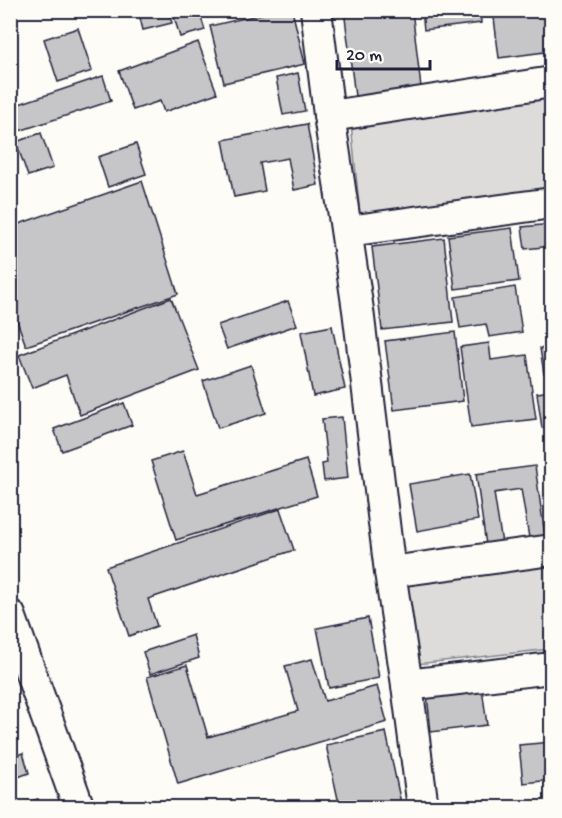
<svg xmlns="http://www.w3.org/2000/svg" width="562" height="818" font-family="'Gochi Hand',sans-serif">
<style>
.green{fill:#dddcdb;stroke:#807f8b;stroke-width:1.5}
.building{fill:#c6c6c8;stroke:#22223b;stroke-width:1.5}
.lines{fill:none;stroke-linecap:round;stroke-linejoin:round}
.street-casing{stroke:#22223b;stroke-width:34}
.street{stroke:#fdfcf7;stroke-width:30}
</style>
<rect width="100%" height="100%" fill="#fdfcf7"/>
<filter id="ink" filterUnits="userSpaceOnUse"><feTurbulence type="fractalNoise" baseFrequency=".0167" numOctaves="2"/><feDisplacementMap in="SourceGraphic" scale="12" xChannelSelector="R" yChannelSelector="G"/><feConvolveMatrix kernelMatrix="1 2 1 2 8 2 1 2 1" color-interpolation-filters="sRGB"/></filter>
<g filter="url(#ink)">
<!-- green -->
<g class="green">
<polygon points="551,85 551,188 360,215 350,114"/>
<polygon points="551,557 551,649 417,664 406,575"/>
</g>
<!-- building -->
<g class="building">
<polygon points="138,10 168,10 172,23 143,30"/>
<polygon points="172,10 202,10 199,11 205,30 180,37"/>
<polygon points="279,10 292,10 305,64 224,83 210,26"/>
<polygon points="344,10 412,10 422,96 356,104"/>
<polygon points="422,10 480,10 481,23 424,30"/>
<polygon points="493,10 550,10 552,23 552,51 499,58"/>
<polygon points="78,28 92,71 58,82 44,39"/>
<polygon points="198,42 217,93 164,112 160,101 133,110 119,71"/>
<polygon points="298,73 305,111 283,115 276,78"/>
<polygon points="103,76 111,101 10,134 10,107"/>
<polygon points="307,124 318,185 294,190 288,158 260,163 265,191 234,197 223,140"/>
<polygon points="41,133 53,168 28,176 16,142"/>
<polygon points="136,144 146,174 108,187 98,157"/>
<polygon points="142,181 178,294 26,346 10,301 10,227"/>
<polygon points="552,224 552,246 525,249 522,227"/>
<polygon points="512,228 519,281 455,289 448,236"/>
<polygon points="444,238 453,322 382,330 372,247"/>
<polygon points="515,287 522,332 489,337 486,324 460,328 455,297"/>
<polygon points="171,298 199,370 80,415 66,375 32,388 19,355"/>
<polygon points="288,301 297,325 227,349 218,325"/>
<polygon points="332,326 345,389 313,396 301,332"/>
<polygon points="455,332 463,401 394,410 385,341"/>
<polygon points="489,343 491,360 527,355 536,419 471,427 460,347"/>
<polygon points="552,346 552,373 544,374 540,348"/>
<polygon points="251,365 266,413 218,428 203,381"/>
<polygon points="552,391 552,427 542,428 537,393"/>
<polygon points="124,403 132,425 62,451 54,429"/>
<polygon points="342,417 348,478 324,481 322,464 327,463 322,419"/>
<polygon points="183,451 197,494 306,460 317,496 176,540 151,461"/>
<polygon points="535,466 545,536 529,538 521,489 494,493 503,550 487,552 476,474"/>
<polygon points="552,467 552,514 546,468"/>
<polygon points="470,474 478,520 417,531 409,484"/>
<polygon points="280,509 294,550 148,599 157,626 129,636 106,567"/>
<polygon points="368,618 379,678 329,688 317,628"/>
<polygon points="193,635 199,658 150,674 143,652"/>
<polygon points="312,659 325,701 377,686 387,722 178,784 147,677 187,665 208,737 298,711 285,666"/>
<polygon points="482,688 487,725 431,732 427,695"/>
<polygon points="386,732 402,808 340,808 326,745"/>
<polygon points="552,742 552,780 523,783 519,745"/>
<polygon points="23,753 29,773 10,780 10,757"/>
<polygon points="10,780 19,805 38,799 41,808 10,808"/>
</g>
<g class="lines">
<!-- street casing -->
<g class="street-casing">
<g id="street">
<polyline points="316,10 329,115 358,310 390,572 407,685 423,808"/>
<polyline points="329,115 344,114 552,82"/>
<polyline points="348,231 552,203"/>
<polyline points="390,572 552,550"/>
<polyline points="10,615 79,808"/>
<polyline points="407,685 552,668"/>
</g>
</g>
<!-- street -->
<use href="#street" class="street"/>
</g>
</g>
<!-- margin -->
<rect width="562" height="818" fill="none" stroke="#fdfcf7" stroke-width="36"/>
<rect x="18" y="18" width="526" height="782" fill="none" stroke="#22223b" stroke-width="2" filter="url(#ink)"/>
<!-- scale -->
<path d="M337 60v9h93v-9" fill="none" stroke="#22223b" stroke-width="3"/>
<text x="346" y="60" font-size="18" fill="#22223b" stroke="#fdfcf7" stroke-width="4.5" paint-order="stroke">20 m</text>
</svg>
